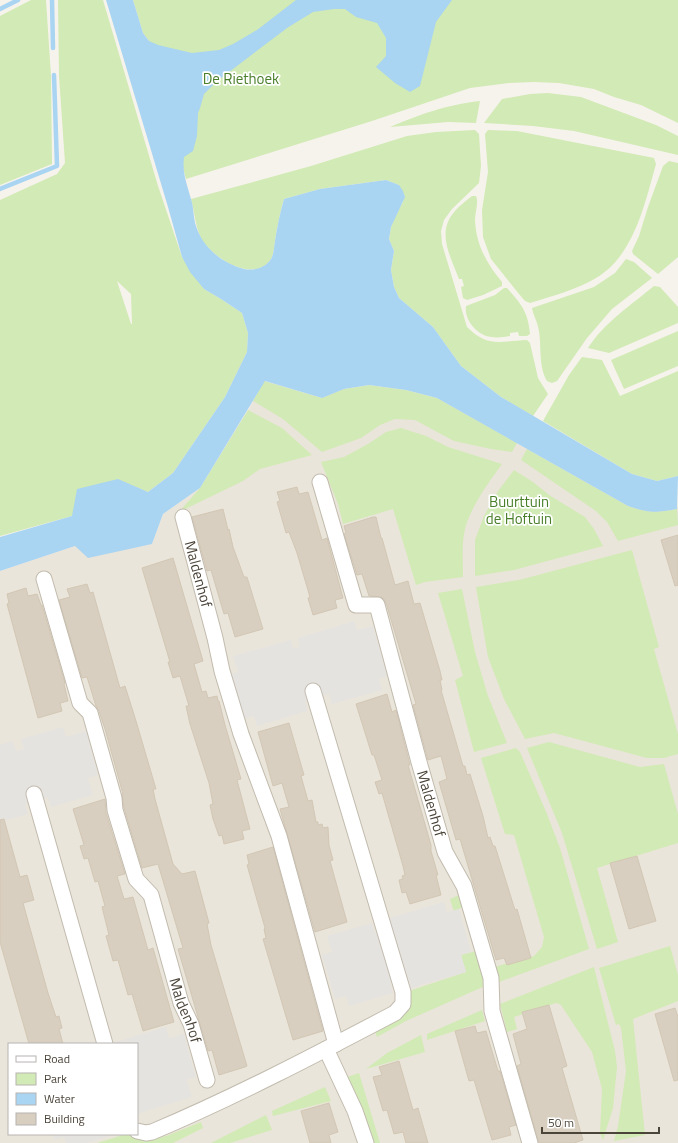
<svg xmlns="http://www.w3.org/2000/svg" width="678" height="1143" font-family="'Titillium Web',sans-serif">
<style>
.residential{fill:#eae5da;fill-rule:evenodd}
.green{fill:#d2eab5;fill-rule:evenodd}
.parking{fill:#e5e3e0}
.water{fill:#a9d4f2}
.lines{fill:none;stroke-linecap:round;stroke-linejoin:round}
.stream{stroke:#a9d4f2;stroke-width:4.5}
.building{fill:#d8cfc1;stroke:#d3c7b4}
.street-casing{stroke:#c2bbae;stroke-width:17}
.street{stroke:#fff;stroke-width:15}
.labels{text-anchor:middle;stroke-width:3.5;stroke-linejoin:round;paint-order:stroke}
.park-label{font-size:15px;fill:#4a7f2a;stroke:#fff}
.street-label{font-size:15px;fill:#4b4439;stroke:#fff}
</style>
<rect width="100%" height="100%" fill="#f6f3ec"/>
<!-- residential -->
<path class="residential" d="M264 381 321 398 344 389 437 398 628 506 677 509 678 503V1143H0V571L75 546 152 544 163 514 200 488 248 410ZM9 1044H137V1134H9Z"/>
<!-- green -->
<g class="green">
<polygon points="31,0 46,0 51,76 52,164 0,185 0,16"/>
<path d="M58 0H103L158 186 182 257 204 289 221 299 242 313 248 333 247 352 225 397 173 473 148 492 118 480 72 516 0 536V200L57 174 65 163 59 76ZM117 281 131 294 132 324H131Z"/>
<polygon points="133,0 678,0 678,123 641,105 614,97 594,89 559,83 534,82 509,83 470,88 372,121 186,179 149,41 143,33"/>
<polygon points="548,93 581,97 656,125 678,136 678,155 574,131 533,126 484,123 502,99 530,94"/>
<path d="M480 101 476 123 448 122 390 127C422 114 445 105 480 101Z"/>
<path d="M475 130 479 134 481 166 479 183 452 209 444 220 441 231 442 244 467 327C488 348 500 341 527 340L530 343 538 378 548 394 533 416 501 397 461 366 433 327 399 298 394 287 391 270 394 251 389 239 391 227 397 212 403 202 399 185 386 180 320 189 284 199C280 213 277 227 275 241 274 246 274 254 271 259 255 284 214 259 202 240 195 227 195 213 191 199L311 166 407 136 436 132Z"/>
<path d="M488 130 517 131 654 158 656 164C645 203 634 256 596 278 576 290 552 296 530 303L525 301 519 294 491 259 483 237 482 210 488 172 485 134Z"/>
<polygon points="669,161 678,163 678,257 658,274 633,254 632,251 639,236 648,207 663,166"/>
<path d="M472 196H476C479 203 475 212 475 220 476 245 487 264 502 282V286L483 295 467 300 463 298 461 287 464 286 462 279H459C450 255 436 232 455 211 460 205 466 201 472 196Z"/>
<path d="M626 259 634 262 652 278 612 309 587 338 557 381 552 383 547 381C537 364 543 341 537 323 535 317 533 314 532 308L594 287 615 273Z"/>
<path d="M654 286 660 287 678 307V323L609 353 588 348C604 323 631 305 654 286Z"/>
<path d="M504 288H507C521 304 528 311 530 334L527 336H519L518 332 510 333V336C504 337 498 338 491 337 477 335 464 320 466 306L495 295Z"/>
<polygon points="678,331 678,366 624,389 611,360"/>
<polygon points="582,357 602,360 620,396 678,371 678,476 657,481 632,474 543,421 569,375"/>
<polygon points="264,381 322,398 344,389 369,385 406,390 437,398 517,443 512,452 491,449 454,441 415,420 395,419 380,425 361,438 322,452 283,419 253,401"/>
<polygon points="248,410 282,428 312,455 260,469 243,481 179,512 200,488"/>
<path d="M401 428 426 436 448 447 502 464C489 482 475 501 467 522 461 539 463 560 463 577L425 582 416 585 393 509 343 524 338 504 321 462 344 457 368 444 386 432Z"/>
<path d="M527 449 628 506C649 513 655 513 677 509L678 525 618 541 607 522 596 511 521 460Z"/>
<polygon points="514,470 533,482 549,495 585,517 594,529 603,546 514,570 475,576 475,540 484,516 498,491"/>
<polygon points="632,550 659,647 654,649 678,734 678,754 664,758 647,758 554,733 525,739 504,699 488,657 476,587 519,580"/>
<polygon points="462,589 475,652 488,696 507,743 474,752 455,680 463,676 438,593"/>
<polygon points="549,742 640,767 664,764 678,814 678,843 597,868 618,942 597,949 562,833 527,748"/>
<polygon points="516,748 520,752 547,814 560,848 589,949 499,982 494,967 534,956 542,947 544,937 514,835 505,834 481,758"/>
<polygon points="459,895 464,906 454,912 450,899"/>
<polygon points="670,946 678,975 678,1001 633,1019 645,1135 614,1141 618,1126 626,1071 621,1028 619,1024 616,1025 599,968"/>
<polygon points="476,951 485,986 406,1021 377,1037 374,1028 406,992 466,972 461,955"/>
<polygon points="594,967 615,1051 617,1067 613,1108 603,1140 600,1133 602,1089 592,1052 561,1005 556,1003 514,1017 517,1029 507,1032 500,1004"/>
<polygon points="482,1010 485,1021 427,1040 427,1034"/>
<polygon points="421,1035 425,1052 366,1069 387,1053"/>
<polygon points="359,1073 380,1143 372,1143 347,1077"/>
<polygon points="325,1087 331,1101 273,1116 272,1111"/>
<polygon points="266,1115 272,1130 230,1143 211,1143"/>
<polygon points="201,1122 203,1128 173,1143 97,1143 126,1134 130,1134 143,1141 166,1136"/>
</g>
<!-- parking -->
<g class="parking">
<polygon points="354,621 357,630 373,626 387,676 379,679 382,690 332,704 329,694 305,701 307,711 257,726 254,716 242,719 229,675 238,672 233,656 291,640 293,648 300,647 298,638"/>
<polygon points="63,727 66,737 86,731 98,775 88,778 93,795 51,807 48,797 25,804 28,814 0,822 0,745 12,741 16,751 24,749 21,739"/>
<polygon points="444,902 447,912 459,909 471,952 461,955 466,972 411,988 408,978 390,983 393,993 349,1006 346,996 335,999 322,955 332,952 327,936 372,923 375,933 392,928 389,918"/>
<polygon points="166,1027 169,1038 184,1034 196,1077 187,1080 192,1097 137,1114 137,1044 112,1043"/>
<polygon points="52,1134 117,1134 86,1143 66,1143 64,1137 54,1140"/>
</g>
<!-- water -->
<path class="water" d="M106 0H133L143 33 149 41 158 45 192 53 219 50 233 44 257 30 296 0H452L436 22 420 86 410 92 395 83 376 67 386 56V38L377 23 356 17 345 9H334L313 12 287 28 216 82 204 94 200 108 198 113 197 136 193 151 184 157C182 173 187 184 191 199 194 208 193 217 196 226 203 248 222 263 244 269 254 271 265 268 271 259 274 254 274 246 275 241 277 227 280 213 284 199L320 189 386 180 399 185 403 191 405 197 391 227 389 239 394 251 391 270 394 287 399 298 433 327 461 366 501 397 632 474 657 481 678 476 677 509C655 513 649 513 628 506L437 398 406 390 369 385 344 389 322 398 265 381 200 488 163 514 152 544 88 558 75 546 0 571V537L72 516 77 489 118 479 148 492 173 473 225 397 247 352 248 333 242 313 221 299 204 289 190 272 182 257 168 207Z"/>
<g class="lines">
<!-- stream -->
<g class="stream">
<polyline points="52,0 53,48"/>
<polyline points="0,9 18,0"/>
<polyline points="0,189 57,166 54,75"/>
</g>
</g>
<!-- building -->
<g class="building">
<polygon points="297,487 299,494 308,492 322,540 327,538 343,598 335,600 337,608 313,615 308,598 310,597 297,553 289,532 286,533 277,502 280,501 277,492"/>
<polygon points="223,509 228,530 229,529 233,547 244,577 247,577 263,629 235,637 228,613 224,614 211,570 207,571 192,517"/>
<polygon points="373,517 376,517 381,538 382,538 395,585 408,581 414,604 420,603 440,671 442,680 440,680 442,690 441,690 463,766 465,766 467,775 470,774 483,816 488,838 490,837 493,846 495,846 515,910 517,909 531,958 507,965 504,958 496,960 460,839 456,840 439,782 447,779 441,756 428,760 413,705 416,704 387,606 384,599 381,597 369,596 362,574 357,575 344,534 346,533 344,526"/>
<polygon points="678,535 678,585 675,586 661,540"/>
<polygon points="173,558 203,661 194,664 202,692 206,691 208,698 217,696 218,701 219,701 225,725 241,779 237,780 250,829 242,831 244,839 224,844 222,835 219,836 213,819 210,805 213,804 209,783 190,724 186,706 189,706 180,676 173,678 168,662 170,662 142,568"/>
<polygon points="87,584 90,593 93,592 120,688 125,686 136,721 156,789 153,789 155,799 173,864 182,874 195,871 209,923 207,924 211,945 247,1066 245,1067 219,1075 212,1050 208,1051 178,949 183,948 158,864 142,868 124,808 122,794 123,794 105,729 99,711 96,706 87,677 82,678 59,600 70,597 67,589"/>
<polygon points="26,588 28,596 37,594 41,605 42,605 65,683 64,684 68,701 60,703 62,711 38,718 7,604 9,603 7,594"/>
<polygon points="387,694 392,712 396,710 410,765 408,765 431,845 431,851 438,875 436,875 441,895 413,903 410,904 406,892 402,893 399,880 403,879 402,876 405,875 403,866 382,793 379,794 375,782 382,780 374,755 372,755 356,704"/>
<polygon points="289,723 304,775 301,776 308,801 312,800 316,822 318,822 318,825 322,824 323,828 328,827 329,845 333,860 330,861 347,922 315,932 280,809 289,807 282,783 273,786 258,732"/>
<polygon points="105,799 106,813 125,874 117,876 124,899 133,897 148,950 153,948 174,1022 143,1031 132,994 128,995 118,960 113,961 106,936 109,935 102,907 105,906 98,881 95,882 88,858 84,859 80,846 84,845 73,809"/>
<polygon points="4,819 20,877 27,875 34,900 23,903 48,993 56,1017 59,1016 62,1028 59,1029 63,1044 29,1044 0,942 0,820"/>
<polygon points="273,847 323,1031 293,1040 263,939 266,938 264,929 265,928 247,865 249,864 247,855"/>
<polygon points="637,856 656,921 629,929 610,863"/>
<polygon points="549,1005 567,1066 562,1068 583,1140 574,1143 539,1143 517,1066 521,1064 513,1034 527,1029 522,1012"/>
<polygon points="675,1008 678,1017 678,1080 674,1081 655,1014"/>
<polygon points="475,1026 477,1033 486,1031 498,1071 500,1071 516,1125 509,1127 511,1135 492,1140 474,1080 469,1081 455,1031"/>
<polygon points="399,1061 413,1110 418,1108 428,1143 406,1143 403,1132 394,1134 387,1110 383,1111 373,1077 382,1075 379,1067"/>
<polygon points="329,1103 338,1132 329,1135 331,1143 310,1143 301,1111"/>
</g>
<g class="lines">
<!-- street casing -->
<g class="street-casing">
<g id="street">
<path id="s1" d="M320 482 356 605H377L419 762 445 852 464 886 491 978 492 1011 530 1143"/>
<path id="s2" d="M183 517 215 638 222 671 241 734 279 836 336 1044"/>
<path id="s3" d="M44 579 80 703 90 713 114 798 115 810 136 879 151 895 181 1003 191 1024 207 1080"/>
<polyline points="34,794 105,1044"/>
<polyline points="326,1049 355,1111 366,1143"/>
<path d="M137 1131 146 1133 152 1132C235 1097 315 1055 395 1013L403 1004V992L313 691"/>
</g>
</g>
<!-- street -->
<use href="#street" class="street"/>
</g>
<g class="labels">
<!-- park labels -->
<g class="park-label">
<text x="241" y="84">De Riethoek</text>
<text x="519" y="507">Buurttuin<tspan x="519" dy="17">de Hoftuin</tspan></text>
</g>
<!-- street labels -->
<g class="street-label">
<text dy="5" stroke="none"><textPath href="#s2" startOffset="59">Maldenhof</textPath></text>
<text dy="5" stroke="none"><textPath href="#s1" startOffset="355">Maldenhof</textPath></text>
<text dy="5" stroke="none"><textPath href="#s3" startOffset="458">Maldenhof</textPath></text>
</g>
</g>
<!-- legend -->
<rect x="8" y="1043" width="130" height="92" fill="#ffffff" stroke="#b7b4b0"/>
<rect x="16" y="1056" width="20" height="6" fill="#ffffff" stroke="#b7b4b0"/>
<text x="44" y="1063" font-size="12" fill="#4b4439">Road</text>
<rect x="16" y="1073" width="20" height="12" fill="#d2eab5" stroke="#b7b4b0"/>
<text x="44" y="1083" font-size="12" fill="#4b4439">Park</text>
<rect x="16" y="1093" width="20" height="12" fill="#a9d4f2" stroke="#b7b4b0"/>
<text x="44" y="1103" font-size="12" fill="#4b4439">Water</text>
<rect x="16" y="1113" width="20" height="12" fill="#d8cfc1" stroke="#b7b4b0"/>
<text x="44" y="1123" font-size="12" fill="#4b4439">Building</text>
<!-- scale -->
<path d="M542 1127v6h117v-6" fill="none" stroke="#4b4439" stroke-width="2"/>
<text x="548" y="1127" font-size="12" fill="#4b4439" stroke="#ffffff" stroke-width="3" paint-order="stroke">50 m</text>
</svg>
